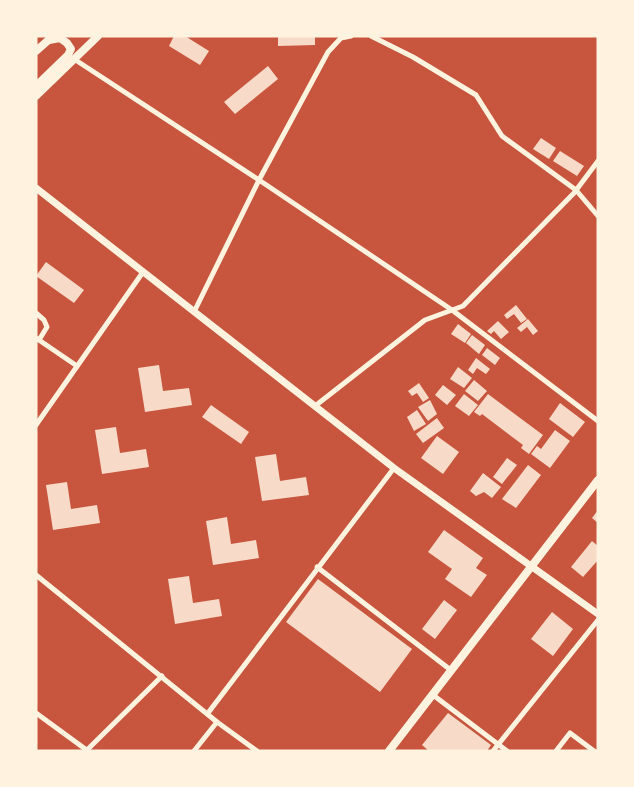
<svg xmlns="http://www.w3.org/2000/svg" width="634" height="787" font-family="'Work Sans',sans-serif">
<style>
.building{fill:#f7dbc8}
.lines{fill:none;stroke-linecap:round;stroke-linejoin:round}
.minor{stroke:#fff3e0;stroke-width:5}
.tertiary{stroke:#fff3e0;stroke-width:7}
.secondary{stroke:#fff3e0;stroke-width:8}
</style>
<rect width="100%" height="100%" fill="#c8553d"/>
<!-- building -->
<g class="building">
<polygon points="174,36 185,36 209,51 200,65 169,46"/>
<polygon points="278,36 315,36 315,45 278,46"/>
<polygon points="268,66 278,79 235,114 224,102"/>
<polygon points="541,138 556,148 549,159 533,149"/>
<polygon points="560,151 584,166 577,176 553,161"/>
<polygon points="46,262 84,290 74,303 36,276"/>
<polygon points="516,305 527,319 521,323 514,314 507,319 504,315"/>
<polygon points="528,319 538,331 533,335 527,327 521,332 517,328"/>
<polygon points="498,321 509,332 501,339 494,331 491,334 487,331"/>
<polygon points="458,324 471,334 465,343 451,334"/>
<polygon points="472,335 485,345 479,354 466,343"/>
<polygon points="487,348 500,358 495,365 482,355"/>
<polygon points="476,358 490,369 486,374 477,368 473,374 468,370"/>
<polygon points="159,365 163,391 189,388 192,405 145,412 138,368"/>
<polygon points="458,367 472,378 464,388 450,379"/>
<polygon points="474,380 487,391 478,401 465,391"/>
<polygon points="419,383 429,398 423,402 417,393 412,396 408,391"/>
<polygon points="443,385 456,395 447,405 435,395"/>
<polygon points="464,394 478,405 469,416 455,406"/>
<polygon points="488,394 543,435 529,454 521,448 523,445 482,414 480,416 474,412"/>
<polygon points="430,400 437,414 428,421 418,407"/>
<polygon points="560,403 585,422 573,437 549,419"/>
<polygon points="211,405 249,432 241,444 202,417"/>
<polygon points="417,410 426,424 414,431 407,417"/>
<polygon points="437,418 444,428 423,443 416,434"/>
<polygon points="116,427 120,453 146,449 149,467 102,474 95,430"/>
<polygon points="555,430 570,441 550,468 531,454 537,446 541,449"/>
<polygon points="437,436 459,452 443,474 421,458"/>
<polygon points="276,454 280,481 306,477 309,495 262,501 255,457"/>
<polygon points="507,458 517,465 502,484 493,477"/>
<polygon points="528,465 541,475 516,508 502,499"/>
<polygon points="483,473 501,487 492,498 484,492 476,496 470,491"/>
<polygon points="67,482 71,509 97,505 100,523 53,530 46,485"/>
<polygon points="598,510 598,523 592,518"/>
<polygon points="227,517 231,544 256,540 259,558 213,565 206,521"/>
<polygon points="444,530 483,558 476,568 487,575 471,597 445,579 452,569 428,552"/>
<polygon points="592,541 598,546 598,560 583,577 571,567"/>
<polygon points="189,576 193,603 219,599 222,616 175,624 168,579"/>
<polygon points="318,579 412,649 380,692 286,622"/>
<polygon points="444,600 457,610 435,639 422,629"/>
<polygon points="552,612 573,629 553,656 531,639"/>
<polygon points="448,713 491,745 487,751 429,751 422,745"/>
</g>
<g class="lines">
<!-- minor -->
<g class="minor">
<polyline points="371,36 413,57 476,95 502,136 576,190 598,216"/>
<polyline points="74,59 259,180 452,310 598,421"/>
<polyline points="194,312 259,180 328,52 341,38 351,36"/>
<polyline points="36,313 44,320 47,327 39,340"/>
<polyline points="36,338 77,366"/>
<polyline points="315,406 425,320 463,306 574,193 598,161"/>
<polyline points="36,425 143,272"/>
<polyline points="317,567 452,671"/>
<polyline points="36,575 217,722 257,751"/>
<polyline points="433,695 507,751"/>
<polyline points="36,713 88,751"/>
<polyline points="208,713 394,468"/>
<polyline points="86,751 162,676"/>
<polyline points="194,751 217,722"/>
<polyline points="493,751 598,620"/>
<polyline points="556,751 570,733 594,751"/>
</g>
<!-- tertiary -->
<polyline class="tertiary" points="36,188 394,468 598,614"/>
<!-- secondary -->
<g class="secondary">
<polyline points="36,51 52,37"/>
<polyline points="36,86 68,55 71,49 67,43 60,38 49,40"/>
<polyline points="36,96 98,36"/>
<polyline points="389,751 598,480"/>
</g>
</g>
<!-- border -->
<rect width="634" height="787" fill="none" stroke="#fff3e0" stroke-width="75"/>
</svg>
